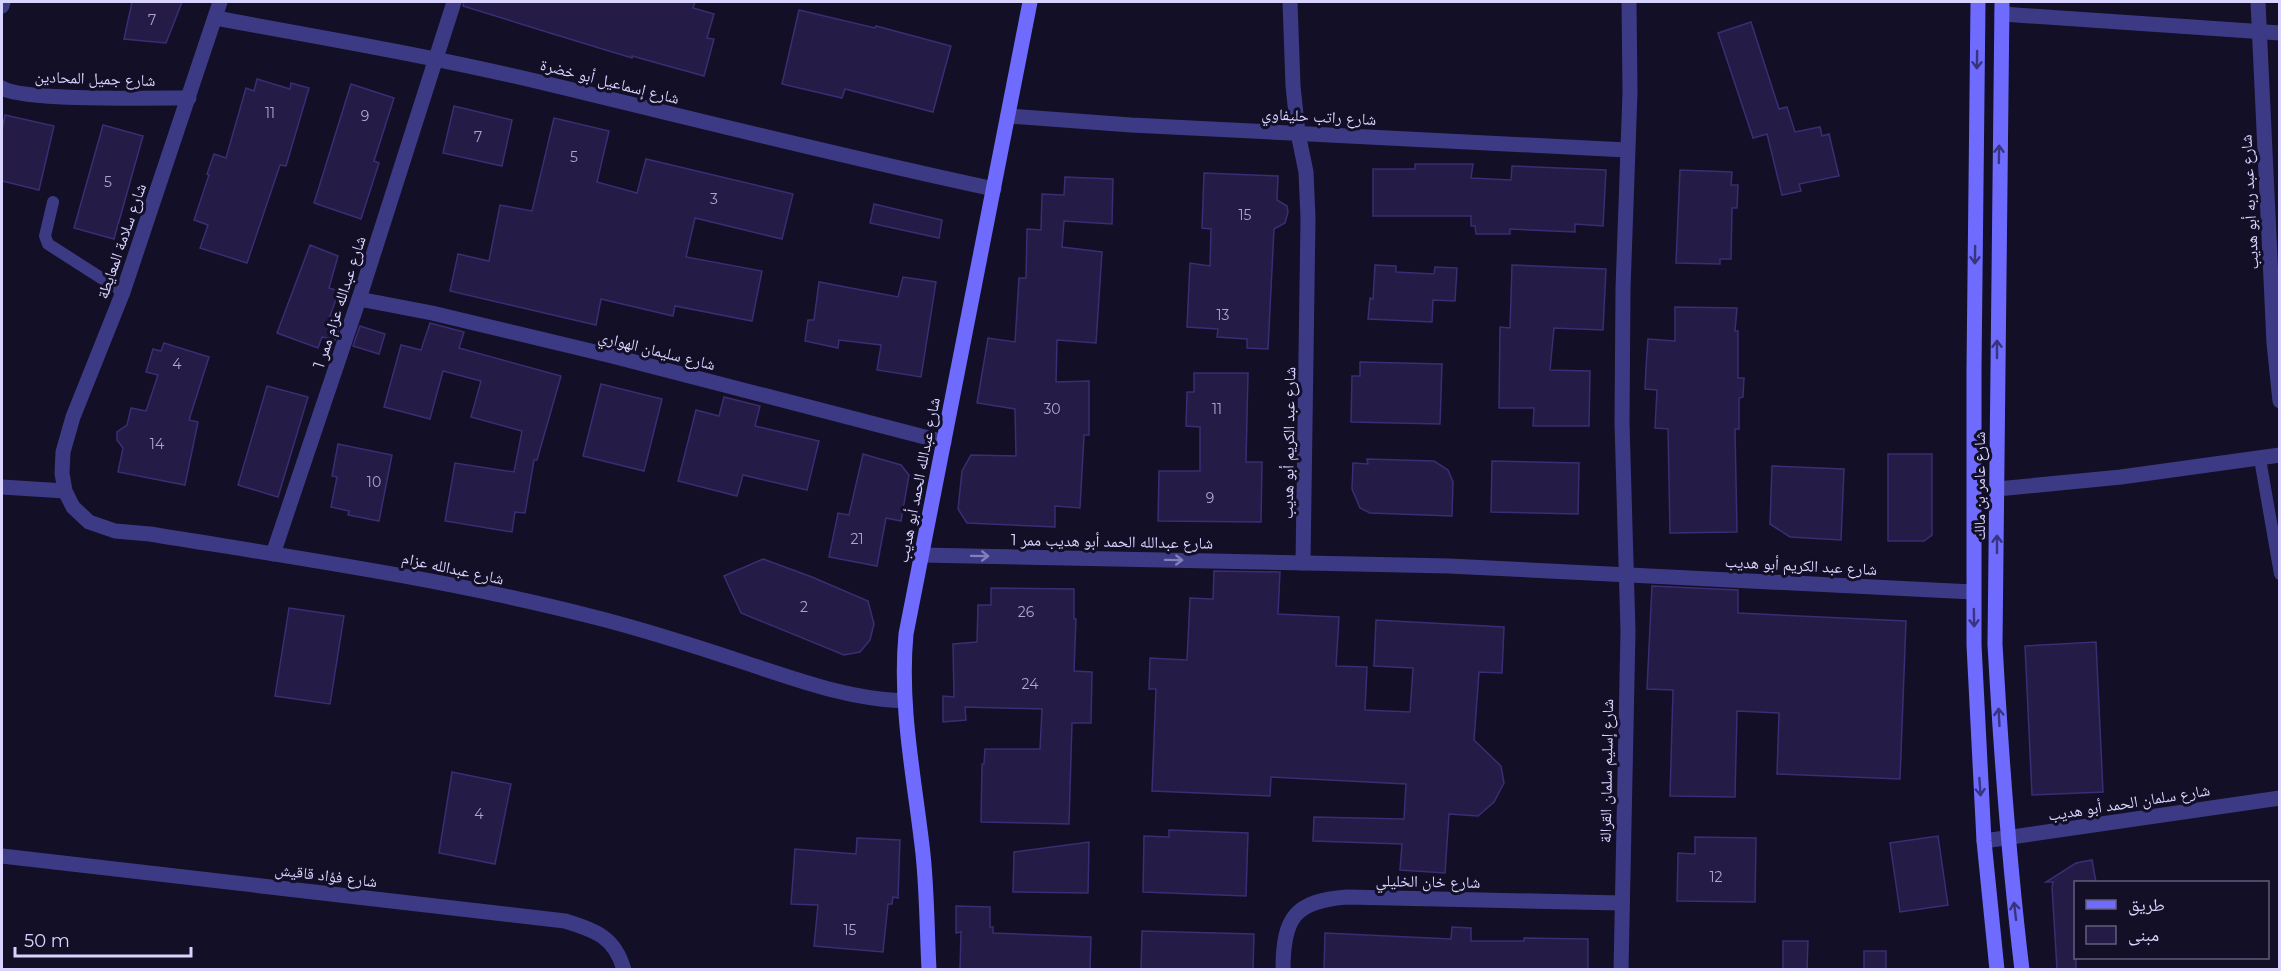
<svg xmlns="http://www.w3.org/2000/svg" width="2281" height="971" font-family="Montserrat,'Noto Naskh Arabic',sans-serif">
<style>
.building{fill:#241b47;stroke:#3b2d73;stroke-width:1.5}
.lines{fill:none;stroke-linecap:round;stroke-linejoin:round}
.lane{stroke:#3d3a85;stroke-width:12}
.street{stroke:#3d3a85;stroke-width:15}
.secondary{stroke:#6f6bff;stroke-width:15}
.oneway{stroke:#38347d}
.oneway2{stroke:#837fbc}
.labels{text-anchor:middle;stroke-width:6;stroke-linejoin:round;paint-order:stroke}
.number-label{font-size:14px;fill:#aca6d1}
.street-label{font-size:16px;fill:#d9d4ff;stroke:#130f26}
</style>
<rect width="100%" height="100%" fill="#130f26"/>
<!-- building -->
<g class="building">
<polygon points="132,2 182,2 166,43 124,39"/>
<polygon points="464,2 695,2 693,8 714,14 707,38 714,39 704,76 632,56 632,58 550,33 463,6"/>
<polygon points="799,10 875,28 876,26 951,46 933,112 845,89 842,98 782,84"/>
<polygon points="1751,22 1779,109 1787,107 1795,132 1820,127 1822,136 1829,134 1839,176 1799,184 1801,191 1782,195 1767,134 1753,138 1718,33"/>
<polygon points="257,79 290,89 291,83 309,88 286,166 280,165 247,263 200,248 208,225 194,220 209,175 207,174 214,154 226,158 246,88 254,91"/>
<polygon points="351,84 394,98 374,161 379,163 361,219 314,203"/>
<polygon points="454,106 512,120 502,166 443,153"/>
<polygon points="5,115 54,126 39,190 2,181 2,131"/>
<polygon points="554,118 609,131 597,182 637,193 646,159 793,194 782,239 695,218 686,257 762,271 752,321 675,306 673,316 601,299 596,325 450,291 458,254 489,261 500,205 532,211"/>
<polygon points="103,125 143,136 114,239 74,228"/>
<polygon points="1415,164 1473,164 1471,178 1511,180 1512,166 1606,170 1603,226 1575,224 1575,232 1510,229 1510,234 1476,234 1475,226 1471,226 1471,216 1373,216 1373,169 1415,169"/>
<polygon points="1680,170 1732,172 1731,185 1738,185 1737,208 1732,208 1731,259 1720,259 1720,264 1676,263"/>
<polygon points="1204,173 1278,176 1277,200 1287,206 1288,212 1285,223 1274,229 1268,349 1247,348 1247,339 1217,337 1218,329 1187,327 1190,263 1210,266 1211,229 1202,228"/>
<polygon points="1065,177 1113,179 1112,224 1064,221 1062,247 1102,252 1096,343 1057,340 1056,382 1089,381 1089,435 1084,435 1080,508 1055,506 1055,527 967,523 958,509 962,471 971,455 1016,456 1015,409 977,403 988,338 1015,342 1019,278 1026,278 1027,229 1041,230 1042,194 1064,195"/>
<polygon points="874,204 942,220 939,238 870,223"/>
<polygon points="310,245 338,256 329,288 339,291 330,316 342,320 335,340 322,337 318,348 277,333"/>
<polygon points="1375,265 1396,266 1396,272 1434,274 1435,267 1457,268 1455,301 1433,300 1432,322 1368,319 1370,298 1373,299"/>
<polygon points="1512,265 1606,269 1603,330 1554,328 1550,370 1590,371 1589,426 1533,426 1534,408 1499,408 1500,327 1510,328"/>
<polygon points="903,277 936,282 921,377 877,370 881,345 839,340 838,348 805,341 808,320 814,320 819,282 898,297"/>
<polygon points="1675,307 1737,308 1735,331 1738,331 1738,378 1744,378 1743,397 1739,398 1739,429 1735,429 1737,532 1670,533 1668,429 1655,428 1657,390 1645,389 1646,367 1648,339 1675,341"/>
<polygon points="430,323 464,332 459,348 561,376 537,460 534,460 525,513 515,512 512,532 445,521 455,463 514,472 522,431 471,417 481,381 443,371 430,419 384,407 401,345 421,350"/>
<polygon points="360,326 385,334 379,354 353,346"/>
<polygon points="164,343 209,357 189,420 198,422 185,485 118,472 123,448 117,440 117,432 127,425 131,408 146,411 158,375 146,372 153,349 161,351"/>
<polygon points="1360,362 1442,364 1440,424 1351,422 1352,376 1360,376"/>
<polygon points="1194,373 1248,373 1246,462 1262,462 1261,522 1158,521 1159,471 1200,471 1200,427 1186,426 1187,392 1194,392"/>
<polygon points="601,384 662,399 644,471 583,456"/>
<polygon points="267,386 308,397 278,497 238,485"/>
<polygon points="724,397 760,406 755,426 819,441 807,490 743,475 737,496 678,481 696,410 719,416"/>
<polygon points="338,444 392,455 379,521 348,515 349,511 331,507 337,477 332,476"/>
<polygon points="863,454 901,465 909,475 901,521 886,518 877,566 829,557 838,513 849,515"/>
<polygon points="1888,454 1932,454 1932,535 1924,541 1888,541"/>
<polygon points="1367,459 1434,461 1448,470 1453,482 1452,516 1370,513 1360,508 1352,489 1353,463 1368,464"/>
<polygon points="1492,461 1579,463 1578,514 1491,512"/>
<polygon points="1772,466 1844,469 1841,540 1790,537 1770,524"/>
<polygon points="763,559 812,577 868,601 874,624 870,640 860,652 844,655 741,613 724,576"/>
<polygon points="1214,571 1280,572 1278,614 1339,617 1336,666 1367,667 1365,710 1410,712 1413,668 1374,666 1376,620 1504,627 1502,673 1479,672 1474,740 1501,766 1504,783 1494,802 1478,816 1449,814 1445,873 1400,870 1402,844 1313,841 1314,817 1404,819 1406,784 1271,777 1270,796 1152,791 1156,689 1149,689 1150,658 1187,660 1190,598 1213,599"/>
<polygon points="1652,586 1738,590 1738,613 1906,621 1900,779 1777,774 1779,713 1737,711 1735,797 1670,796 1673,690 1647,689"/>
<polygon points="991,588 1074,589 1074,619 1076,619 1074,671 1092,672 1091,723 1072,723 1069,824 981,822 982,764 984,764 985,749 1040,749 1042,709 965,707 966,720 943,722 943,696 954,697 953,644 977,642 978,605 991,605"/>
<polygon points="289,608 344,616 330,704 275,696"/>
<polygon points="2096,642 2103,792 2032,795 2025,646"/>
<polygon points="452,772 511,784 495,864 439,853"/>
<polygon points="1169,830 1248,833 1246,896 1143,892 1144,836 1169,837"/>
<polygon points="1938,836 1948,905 1900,912 1890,843"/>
<polygon points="1695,837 1756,838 1755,902 1677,901 1678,853 1695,854"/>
<polygon points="857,838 900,840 898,898 893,897 892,904 888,904 883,952 814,946 818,905 791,904 795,849 856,854"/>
<polygon points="1089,842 1088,893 1013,892 1014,852"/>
<polygon points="2092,860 2096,882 2076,882 2076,969 2057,969 2052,887 2053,882 2046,882 2076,863"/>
<polygon points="956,906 990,907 990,927 993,927 993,933 1091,937 1090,969 960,969 961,932 956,933"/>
<polygon points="1452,927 1471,928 1471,941 1524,941 1524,938 1588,939 1588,969 1324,969 1325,933 1451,939"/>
<polygon points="1142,931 1254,934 1253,969 1141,969"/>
<polygon points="1783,941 1808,941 1807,969 1783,969"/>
<rect x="1864" y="951" width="22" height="18"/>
</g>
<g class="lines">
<!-- lane -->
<g class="lane">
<polyline points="53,202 45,236 48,244 123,292"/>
<polyline points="2260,459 2280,574"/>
</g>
<!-- street -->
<g class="street">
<path d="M220 2 123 292 73 417 63 452 62 473 65 491 73 507 89 522 115 531 150 534C297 558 445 579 590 616 643 629 695 646 746 663 798 680 849 699 904 701"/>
<polyline points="1290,2 1293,86 1298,133 1306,172 1308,218 1303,563"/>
<polyline points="2258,2 2274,343 2280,401"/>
<polyline points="2,6 3,2"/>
<polyline points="2002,14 2280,33"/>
<path d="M215 18C325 38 435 57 544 83 694 119 843 157 994 189"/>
<path d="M2 88C22 101 156 98 189 98"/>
<polyline points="1008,116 1131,125 1627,150"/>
<polyline points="359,299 432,313 612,356 944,442"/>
<polyline points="2,487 65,491"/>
<polyline points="1997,489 2121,477 2280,455"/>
<polyline points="273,554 359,299 454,2"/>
<polyline points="921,555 1449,566 1973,592"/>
<polyline points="1984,841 2280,798"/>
<path d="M2 856 565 921C595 930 615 937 624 970"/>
<path d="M1283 970C1283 917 1295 901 1347 897L1621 903"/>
<polyline points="1621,970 1628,631 1622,423 1623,289 1630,92 1629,2"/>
</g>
<!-- secondary -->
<g class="secondary">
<polyline points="1978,2 1974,369 1974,645 1984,841 1997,970"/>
<path d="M2002 2 1995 644C2001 753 2009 862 2022 970"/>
<path d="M929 970C927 931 927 892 923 854 915 781 899 708 906 634L1030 2"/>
</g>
</g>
<!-- one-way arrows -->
<defs><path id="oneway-shaft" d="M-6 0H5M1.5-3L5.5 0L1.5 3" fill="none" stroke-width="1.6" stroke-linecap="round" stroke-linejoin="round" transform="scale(1.5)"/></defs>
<g class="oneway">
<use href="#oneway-shaft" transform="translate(1977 60) rotate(91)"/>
<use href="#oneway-shaft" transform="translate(1999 154) rotate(-89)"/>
<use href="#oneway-shaft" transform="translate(1975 255) rotate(91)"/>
<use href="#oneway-shaft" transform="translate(1997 349) rotate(-90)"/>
<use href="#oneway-shaft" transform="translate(1997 544) rotate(-90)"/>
<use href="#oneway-shaft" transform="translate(1974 618) rotate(89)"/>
<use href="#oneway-shaft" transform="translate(1999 717) rotate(-93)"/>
<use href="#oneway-shaft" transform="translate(1980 787) rotate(86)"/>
<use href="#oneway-shaft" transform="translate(2015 911) rotate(-97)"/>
</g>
<g class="oneway2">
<use href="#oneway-shaft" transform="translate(980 556) rotate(1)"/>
<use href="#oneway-shaft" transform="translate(1174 560) rotate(1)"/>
</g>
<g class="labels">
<!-- number labels -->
<g class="number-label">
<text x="152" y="25">7</text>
<text x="270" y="118">11</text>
<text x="365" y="121">9</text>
<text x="478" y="142">7</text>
<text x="574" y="162">5</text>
<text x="108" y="187">5</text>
<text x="714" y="204">3</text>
<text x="1245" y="220">15</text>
<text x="1223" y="320">13</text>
<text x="177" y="369">4</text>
<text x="1052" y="414">30</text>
<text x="1217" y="414">11</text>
<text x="157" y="449">14</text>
<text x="374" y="487">10</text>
<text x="1210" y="503">9</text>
<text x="857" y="544">21</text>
<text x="804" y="612">2</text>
<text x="1026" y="617">26</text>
<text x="1030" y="689">24</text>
<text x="479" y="819">4</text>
<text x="1716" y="882">12</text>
<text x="850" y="935">15</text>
</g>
<!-- street labels -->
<g class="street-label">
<text transform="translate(95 78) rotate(2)" y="6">شارع جميل المحادين</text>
<text transform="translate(610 81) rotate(14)" y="6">شارع إسماعيل أبو خضرة</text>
<text transform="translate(1319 116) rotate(3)" y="6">شارع راتب حليفاوي</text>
<text transform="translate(2249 202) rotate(-93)" y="6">شارع عبد ربه أبو هديب</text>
<text transform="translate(121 241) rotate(-71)" y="6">شارع سلامة المعايطة</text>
<text transform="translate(339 302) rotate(-72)" y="6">شارع عبدالله عزام ممر 1</text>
<text transform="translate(657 350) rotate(14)" y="6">شارع سليمان الهواري</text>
<text transform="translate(1288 443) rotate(-89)" y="6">شارع عبد الكريم أبو هديب</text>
<text transform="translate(918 480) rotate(-79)" y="6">شارع عبدالله الحمد أبو هديب</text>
<text transform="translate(1979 486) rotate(-90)" y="6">شارع عامر بن مالك</text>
<text transform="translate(1112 541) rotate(1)" y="6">شارع عبدالله الحمد أبو هديب ممر 1</text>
<text transform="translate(1801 565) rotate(3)" y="6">شارع عبد الكريم أبو هديب</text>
<text transform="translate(453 568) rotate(12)" y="6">شارع عبدالله عزام</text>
<text transform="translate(1606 771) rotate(-89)" y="6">شارع إسليم سلمان القرالة</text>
<text transform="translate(2129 802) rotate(-9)" y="6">شارع سلمان الحمد أبو هديب</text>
<text transform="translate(326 875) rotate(7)" y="6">شارع فؤاد قاقيش</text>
<text transform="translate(1428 881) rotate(1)" y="6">شارع خان الخليلي</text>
</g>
</g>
<!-- border -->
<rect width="2281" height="971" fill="none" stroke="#d9d4ff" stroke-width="6"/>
<!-- legend -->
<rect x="2074" y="881" width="195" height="78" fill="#130f26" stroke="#625e7d" stroke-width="1.5"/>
<rect x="2086" y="900" width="30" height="9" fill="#6f6bff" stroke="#625e7d" stroke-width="1.5"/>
<text x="2128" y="911" font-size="18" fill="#d9d4ff">طريق</text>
<rect x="2086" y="926" width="30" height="18" fill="#241b47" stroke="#625e7d" stroke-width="1.5"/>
<text x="2128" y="941" font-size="18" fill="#d9d4ff">مبنى</text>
<!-- scale -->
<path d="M15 947v9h176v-9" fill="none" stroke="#d9d4ff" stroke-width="3"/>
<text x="24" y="947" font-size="18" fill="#d9d4ff" stroke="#130f26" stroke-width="4.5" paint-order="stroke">50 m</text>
</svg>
